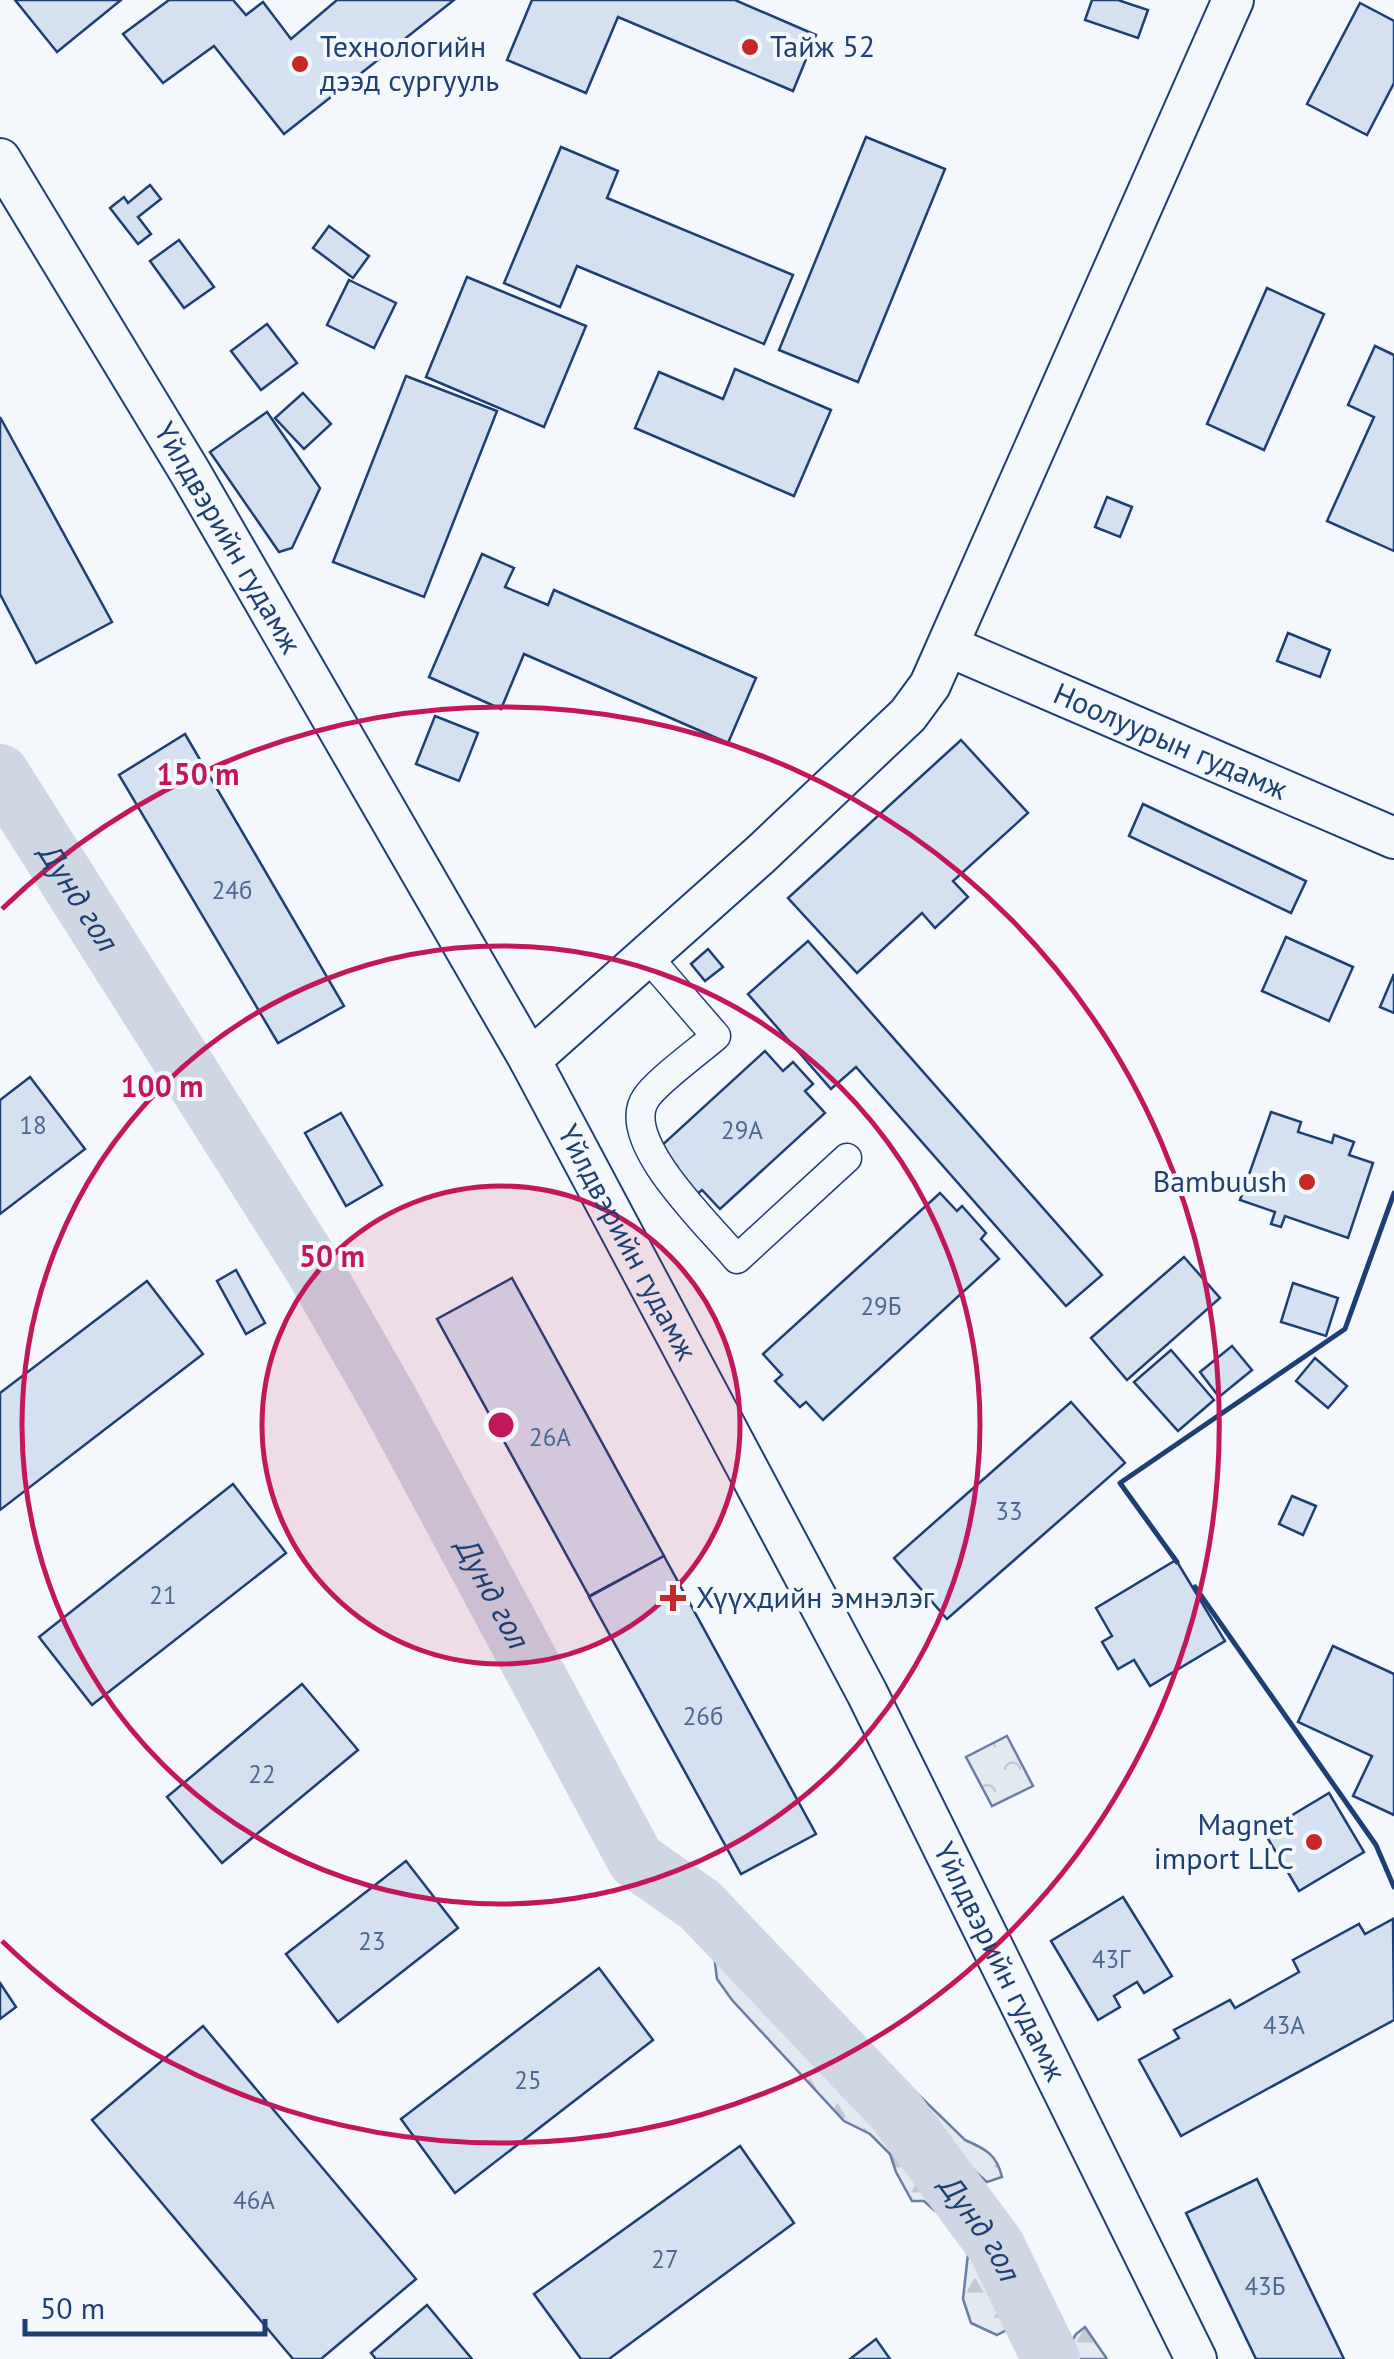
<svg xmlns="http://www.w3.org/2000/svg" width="1394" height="2359" font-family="'PT Sans',sans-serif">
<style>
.forest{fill:url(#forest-firs);stroke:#687fa3;stroke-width:2.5}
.park{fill:url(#park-crowns);stroke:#687fa3;stroke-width:2.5}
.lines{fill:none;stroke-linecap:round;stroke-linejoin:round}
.river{stroke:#cfd7e4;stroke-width:58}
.building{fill:#d5e0f0;stroke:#1d3f73;stroke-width:2.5}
.street-casing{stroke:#1d3f73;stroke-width:31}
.secondary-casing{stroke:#1d3f73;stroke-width:44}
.street{stroke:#f4f7fb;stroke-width:28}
.secondary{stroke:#f4f7fb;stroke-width:40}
.wall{stroke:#1d3f73;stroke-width:5}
.ring{fill:none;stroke:#c2185b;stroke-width:5}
.poi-dot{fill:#c62828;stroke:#f4f7fb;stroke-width:4}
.labels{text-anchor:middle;stroke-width:8;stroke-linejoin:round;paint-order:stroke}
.number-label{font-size:25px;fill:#4b6792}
.poi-label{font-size:30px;fill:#1d3f73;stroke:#f4f7fb;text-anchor:start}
.street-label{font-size:30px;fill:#1d3f73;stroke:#f4f7fb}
.water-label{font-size:32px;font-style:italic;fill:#1d3f73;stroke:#f4f7fb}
.centre{fill:#c2185b;stroke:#f4f7fb;stroke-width:5}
.ring-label{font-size:30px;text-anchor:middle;font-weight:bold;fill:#c2185b;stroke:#f4f7fb;stroke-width:8;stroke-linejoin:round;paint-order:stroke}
</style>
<defs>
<pattern id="forest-firs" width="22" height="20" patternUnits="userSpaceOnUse" patternTransform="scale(2.5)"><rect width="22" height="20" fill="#e3e9f0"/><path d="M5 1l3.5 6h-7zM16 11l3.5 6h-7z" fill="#c2c9d1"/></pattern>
<pattern id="park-crowns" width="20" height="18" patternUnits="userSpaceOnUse" patternTransform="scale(2.5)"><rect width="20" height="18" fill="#e3e9f0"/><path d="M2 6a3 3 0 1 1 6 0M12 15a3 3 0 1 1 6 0" fill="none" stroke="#c2c9d1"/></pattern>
</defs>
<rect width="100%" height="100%" fill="#f4f7fb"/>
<!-- forest -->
<g class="forest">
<polygon points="729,1951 784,2013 808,2030 854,2079 951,2195 957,2208 935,2211 924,2201 912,2201 896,2172 890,2154 870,2134 844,2121 732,2000 717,1979 714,1955"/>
<path d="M768 1961 817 1996 965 2140C986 2149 997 2155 1002 2177L987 2182 913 2117Z"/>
<path d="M977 2247C995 2267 1016 2298 1014 2326L997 2335 971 2323 963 2299 968 2254Z"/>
<polygon points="1085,2327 1107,2359 1061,2359 1076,2334"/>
</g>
<!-- park -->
<polygon class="park" points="1007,1736 1033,1786 992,1806 966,1757"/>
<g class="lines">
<!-- river -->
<path class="river" id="s1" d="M0 773 314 1269 390 1402 636 1860 700 1905 896 2111 996 2246 1051 2359"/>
</g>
<!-- building -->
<g class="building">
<polygon points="15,0 121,0 57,52"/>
<polygon points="169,0 233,0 246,15 263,2 291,39 337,0 454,0 284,134 214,46 163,83 123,34"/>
<polygon points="532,0 735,0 816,35 793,91 618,17 586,93 507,60"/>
<polygon points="1092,0 1118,0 1148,10 1138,38 1085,20"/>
<polygon points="1360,3 1394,21 1394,83 1367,135 1307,104"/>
<polygon points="866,137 945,169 858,382 779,350"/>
<polygon points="561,147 618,171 607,198 793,275 764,344 577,266 560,307 504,283"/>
<polygon points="150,185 161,199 138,217 151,234 138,244 110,208 124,197 128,203"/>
<polygon points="329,226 369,256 353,278 313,248"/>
<polygon points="179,240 214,287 184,308 150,261"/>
<polygon points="467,277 586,326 544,427 426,377"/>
<polygon points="349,280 396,303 374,348 327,325"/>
<polygon points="1267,288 1324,314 1264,450 1207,424"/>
<polygon points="267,324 297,363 261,390 231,351"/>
<polygon points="1375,346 1394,355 1394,551 1327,521 1374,417 1348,405"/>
<polygon points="735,369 831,410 794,496 635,428 659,372 723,399"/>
<polygon points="406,376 497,411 424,597 333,562"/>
<polygon points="303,393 331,424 304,449 275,418"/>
<polygon points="267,412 320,488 292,548 279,552 210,452"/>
<polygon points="0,417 112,622 36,663 0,594"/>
<polygon points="1107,497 1132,507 1120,537 1095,527"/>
<polygon points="482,554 514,568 505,587 548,605 554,590 756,678 728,743 524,654 501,709 429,677"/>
<polygon points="1288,633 1330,650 1320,677 1277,661"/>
<polygon points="435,716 478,733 459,781 416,764"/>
<polygon points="185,734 344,1006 278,1043 119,775"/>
<polygon points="961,740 1028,813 953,881 968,897 935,928 922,913 857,973 788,898"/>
<polygon points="1143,804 1306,881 1291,913 1129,836"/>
<polygon points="1286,937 1353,967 1329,1021 1262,991"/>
<polygon points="808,941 1102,1275 1066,1306 856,1067 831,1089 748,994"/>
<polygon points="708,949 723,967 705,981 691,964"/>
<polygon points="1394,974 1394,1013 1380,1007"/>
<polygon points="765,1051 783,1071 793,1062 813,1084 805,1091 825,1113 720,1209 702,1190 692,1199 670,1174 677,1166 660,1147"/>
<polygon points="30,1077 85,1149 0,1214 0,1100"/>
<polygon points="1271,1112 1301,1122 1298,1132 1332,1143 1334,1135 1354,1142 1349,1155 1373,1163 1348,1238 1285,1216 1281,1227 1271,1224 1275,1212 1240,1200"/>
<polygon points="341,1113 382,1185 346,1206 305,1133"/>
<polygon points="940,1193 957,1211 962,1206 986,1233 981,1239 999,1259 823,1420 806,1402 800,1407 775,1381 782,1375 763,1354"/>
<polygon points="1184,1257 1220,1298 1127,1380 1091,1338"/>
<polygon points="236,1270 265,1323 246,1334 217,1281"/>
<polygon points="512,1278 664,1556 589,1596 437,1319"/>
<polygon points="147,1281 203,1354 0,1510 0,1393"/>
<polygon points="1293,1283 1338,1298 1326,1336 1281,1322"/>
<polygon points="1232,1346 1252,1370 1219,1397 1200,1372"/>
<polygon points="1171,1350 1214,1400 1178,1431 1134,1382"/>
<polygon points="1315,1358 1347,1386 1328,1408 1296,1381"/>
<polygon points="1071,1402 1125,1463 947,1619 894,1558"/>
<polygon points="233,1484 286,1553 92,1705 39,1637"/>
<polygon points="1292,1496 1316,1506 1303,1535 1279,1524"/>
<polygon points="664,1556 816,1834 741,1874 589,1597"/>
<polygon points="1176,1560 1225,1641 1150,1686 1134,1660 1118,1669 1102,1642 1112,1636 1096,1608"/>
<polygon points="1333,1646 1394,1674 1394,1815 1353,1796 1372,1756 1298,1722"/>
<polygon points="302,1684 358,1750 222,1863 167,1797"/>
<polygon points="1329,1793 1364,1852 1299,1891 1264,1832"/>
<polygon points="406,1861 458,1928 338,2022 286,1954"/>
<polygon points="1123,1897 1172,1976 1144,1993 1137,1982 1114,1996 1120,2007 1098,2020 1051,1941"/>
<polygon points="1393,1919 1394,2020 1181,2136 1139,2060 1179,2038 1174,2030 1230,2000 1235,2008 1299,1972 1293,1960 1359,1924 1365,1934"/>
<polygon points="599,1968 653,2040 455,2193 401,2119"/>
<polygon points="0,1983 16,2007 0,2019"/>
<polygon points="203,2026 416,2279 321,2359 293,2359 92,2120"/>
<polygon points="740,2146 794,2223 609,2359 581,2359 534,2294"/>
<polygon points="1257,2179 1344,2359 1256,2359 1186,2213"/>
<polygon points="427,2305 472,2359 376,2359 371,2353"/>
<polygon points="876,2339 890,2359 850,2359"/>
</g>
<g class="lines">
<!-- street casing -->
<g class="street-casing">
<path id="street" d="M647 956 716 1036C700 1050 656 1082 646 1098 617 1140 711 1227 737 1259L847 1158"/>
</g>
<!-- secondary casing -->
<g class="secondary-casing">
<g id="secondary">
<path id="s2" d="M0 159 190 472 530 1060 867 1693 1196 2359"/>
<path id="s3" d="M948 646 1394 838"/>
<polyline points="530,1060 760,855 908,715 930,685 1233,0"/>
</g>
</g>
<!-- street -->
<use href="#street" class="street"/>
<!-- secondary -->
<use href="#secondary" class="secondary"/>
<!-- wall -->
<g class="wall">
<polyline points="1177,1562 1120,1483 1345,1329 1394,1193"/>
<polyline points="1195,1587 1376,1845 1394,1887"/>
</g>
</g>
<!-- distance rings -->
<circle cx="501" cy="1425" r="239" fill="#c2185b" fill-opacity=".12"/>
<g class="ring">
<circle cx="501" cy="1425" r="239"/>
<circle cx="501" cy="1425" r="479"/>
<path d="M2 909A718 718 0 1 1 2 1941"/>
</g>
<!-- markers -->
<g class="poi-dot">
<circle cx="750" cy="47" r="10"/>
<circle cx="300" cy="64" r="10"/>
<circle cx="1307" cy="1182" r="10"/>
<path d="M668 1583h10v10h10v10h-10v10h-10v-10h-10v-10h10z"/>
<circle cx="1314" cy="1842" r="10"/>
</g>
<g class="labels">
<!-- number labels -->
<g class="number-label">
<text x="232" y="899">24б</text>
<text x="33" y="1134">18</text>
<text x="742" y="1139">29А</text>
<text x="881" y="1315">29Б</text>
<text x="550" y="1446">26А</text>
<text x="1009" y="1520">33</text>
<text x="163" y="1604">21</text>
<text x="703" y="1725">26б</text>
<text x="262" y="1783">22</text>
<text x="372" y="1950">23</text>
<text x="1111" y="1968">43Г</text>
<text x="1284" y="2034">43А</text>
<text x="528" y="2089">25</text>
<text x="254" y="2209">46А</text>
<text x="665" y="2268">27</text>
<text x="1265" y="2295">43Б</text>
</g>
<!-- poi labels -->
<g class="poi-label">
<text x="320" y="57">Технологийн<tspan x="320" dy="34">дээд сургууль</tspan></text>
<text x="770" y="57">Тайж 52</text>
<text x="1287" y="1192" text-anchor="end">Bambuush</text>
<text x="696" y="1608">Хүүхдийн эмнэлэг</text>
<text x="1294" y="1835" text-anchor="end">Magnet<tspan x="1294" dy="34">import LLC</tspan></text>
</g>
<!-- street labels -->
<g class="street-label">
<text dy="10" stroke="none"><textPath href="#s2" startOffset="442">Yйлдвэрийн гудамж</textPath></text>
<text dy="10" stroke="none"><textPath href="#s3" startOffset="242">Ноолуурын гудамж</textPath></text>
<text dy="10" stroke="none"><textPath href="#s2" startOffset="1252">Yйлдвэрийн гудамж</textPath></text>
<text dy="10" stroke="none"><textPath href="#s2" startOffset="2062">Yйлдвэрийн гудамж</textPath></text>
</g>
<!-- water labels -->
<g class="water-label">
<text dy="11" stroke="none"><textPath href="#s1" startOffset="148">Дунд гол</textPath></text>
<text dy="11" stroke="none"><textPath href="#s1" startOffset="958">Дунд гол</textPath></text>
<text dy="11" stroke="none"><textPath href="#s1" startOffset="1768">Дунд гол</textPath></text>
</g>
</g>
<circle cx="501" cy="1425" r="15" class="centre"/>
<g class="ring-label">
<text x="198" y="785">150 m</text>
<text x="162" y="1097">100 m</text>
<text x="332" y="1267">50 m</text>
</g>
<!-- scale -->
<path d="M25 2319v15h240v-15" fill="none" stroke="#1d3f73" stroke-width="5"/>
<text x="40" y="2319" font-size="30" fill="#1d3f73" stroke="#f4f7fb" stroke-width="8" paint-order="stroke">50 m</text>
</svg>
